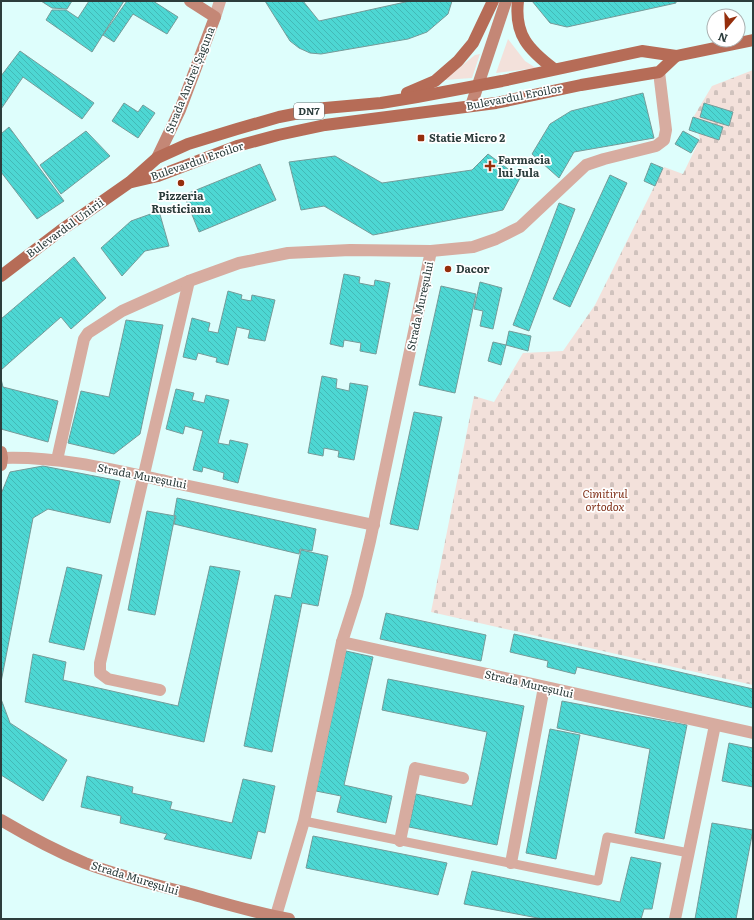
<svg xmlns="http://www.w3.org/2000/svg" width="754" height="920" font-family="Literata,serif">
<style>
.grass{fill:#f3e1db}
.cemetery{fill:url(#cemetery-stones)}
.building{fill:url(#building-back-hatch);stroke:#759b99}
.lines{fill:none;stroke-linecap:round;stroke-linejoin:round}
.lane{stroke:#d7aca0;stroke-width:9}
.street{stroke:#d7aca0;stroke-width:12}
.secondary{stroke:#c48776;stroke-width:12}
.primary{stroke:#b66c57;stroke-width:12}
.poi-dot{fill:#952e0c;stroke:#fff;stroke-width:1.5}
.labels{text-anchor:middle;stroke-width:3.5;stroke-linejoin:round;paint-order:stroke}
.shield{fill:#fff;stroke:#6b7776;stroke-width:1}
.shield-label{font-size:10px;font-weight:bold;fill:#2c3d3c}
.street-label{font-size:11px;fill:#2c3d3c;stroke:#fff}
.poi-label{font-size:11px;font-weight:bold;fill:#2c3d3c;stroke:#fff;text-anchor:start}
.park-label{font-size:11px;font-style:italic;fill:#813018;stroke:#fff}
</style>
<defs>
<pattern id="cemetery-stones" width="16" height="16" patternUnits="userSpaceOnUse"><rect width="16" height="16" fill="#f3e1db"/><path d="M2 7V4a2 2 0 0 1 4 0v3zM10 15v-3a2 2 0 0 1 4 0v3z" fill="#d0c2bd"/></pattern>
<pattern id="building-back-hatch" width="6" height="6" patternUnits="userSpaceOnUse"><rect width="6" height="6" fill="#4dd7d3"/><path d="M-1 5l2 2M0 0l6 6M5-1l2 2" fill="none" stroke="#43b9b6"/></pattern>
</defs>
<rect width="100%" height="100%" fill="#defefc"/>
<!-- grass -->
<g class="grass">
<polygon points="508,39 525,61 536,68 496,73"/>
<polygon points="480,54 472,78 444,80 475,55"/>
</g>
<!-- cemetery -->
<polygon class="cemetery" points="753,70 753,685 431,612 474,396 494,402 523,353 563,351 595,305 664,167 683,174 700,139 694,116 712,86"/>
<!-- building -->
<g class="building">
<polygon points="41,1 72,1 67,9 52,8"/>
<polygon points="89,1 124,1 92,52 46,20 52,10 66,10 78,18"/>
<polygon points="127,1 153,1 178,17 167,34 133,14 114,42 103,35"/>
<polygon points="265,1 303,1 319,21 410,1 452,1 448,14 427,32 408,39 321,54 310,53 299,48 290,41"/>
<polygon points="532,1 676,1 676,3 567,27 550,23"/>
<polygon points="20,51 94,103 82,119 23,77 1,109 1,76"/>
<polygon points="643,93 654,138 574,152 559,178 532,154 550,124 571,111"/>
<polygon points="124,103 138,112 143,105 155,113 138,138 112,121"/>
<polygon points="704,103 733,112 729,126 700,117"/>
<polygon points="693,117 723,127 719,140 689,130"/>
<polygon points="9,127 64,201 37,219 1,172 1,134"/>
<polygon points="86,131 110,156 61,194 40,165"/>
<polygon points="683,131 699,140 691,153 675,144"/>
<polygon points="488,154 520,178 503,210 373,235 324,206 301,210 289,162 335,156 382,183 472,170"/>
<polygon points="651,163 663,168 655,186 644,181"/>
<polygon points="260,164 276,200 199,232 184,195"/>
<polygon points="610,175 627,183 570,307 553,299"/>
<polygon points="559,203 575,209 529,331 513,325"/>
<polygon points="159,211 169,246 145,251 122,276 101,248 131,221"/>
<polygon points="74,257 106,298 71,329 61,317 1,370 1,319"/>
<polygon points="344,274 360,277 359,283 374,286 375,280 390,283 376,354 360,351 361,343 344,340 343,347 330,344"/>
<polygon points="480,282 502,288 493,329 480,326 483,311 474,309"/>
<polygon points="441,286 476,294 455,393 419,385"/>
<polygon points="228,291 242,295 241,299 251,301 252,295 275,300 265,341 248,338 250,330 237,327 228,365 216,362 217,358 198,353 196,360 183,357 192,318 210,323 208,331 218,333"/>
<polygon points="126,320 163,325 140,434 114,454 68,443 81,391 109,397"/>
<polygon points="509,331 531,336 528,351 506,345"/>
<polygon points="493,342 506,345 501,365 488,361"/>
<polygon points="322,376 337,379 336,388 349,391 350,383 368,386 354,460 338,457 339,451 324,448 323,456 308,453"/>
<polygon points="1,379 3,387 58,401 48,442 1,429"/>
<polygon points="176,389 194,393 192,400 204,403 206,395 229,400 218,443 229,445 230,440 248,444 238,483 223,479 224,473 203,467 202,472 193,470 203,431 185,426 183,434 166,429"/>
<polygon points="414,412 442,417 418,530 390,524"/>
<polygon points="43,466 120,481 110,523 48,509 33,518 1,682 1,494 10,472"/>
<polygon points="177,498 316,529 312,551 300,549 299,554 174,524 176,516 174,515"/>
<polygon points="147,511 175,516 155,615 128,610"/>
<polygon points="301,550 328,556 318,606 302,603 272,752 244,746 275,595 291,598"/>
<polygon points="210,566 240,571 204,742 25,702 33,654 66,662 63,680 178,706"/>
<polygon points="67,567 102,575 84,650 49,642"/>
<polygon points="386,613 486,635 481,661 380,639"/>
<polygon points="514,634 753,689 753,708 577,667 575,674 547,667 548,661 510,652"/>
<polygon points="346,651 373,657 344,785 392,796 386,823 337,812 341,796 316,791"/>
<polygon points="388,679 524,706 497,845 409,827 416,794 472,806 487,732 382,710"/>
<polygon points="1,699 10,723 67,760 43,801 1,775"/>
<polygon points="562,701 687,725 664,839 635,833 650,749 557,728"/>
<polygon points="550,729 580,735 556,859 526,853"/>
<polygon points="729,743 753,748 753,787 722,781"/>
<polygon points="87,776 133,787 132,793 172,802 170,809 232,823 243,779 275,786 265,833 258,831 251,859 164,839 167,834 120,823 121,816 81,807"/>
<polygon points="712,823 753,830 736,919 695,919"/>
<polygon points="313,836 447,863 438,895 306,868"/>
<polygon points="631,857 661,863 652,909 644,909 641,919 543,919 464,904 472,871 620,902"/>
</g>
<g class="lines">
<!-- lane -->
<polyline class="lane" points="304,821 598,881 607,837 689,853"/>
<!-- street -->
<g class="street">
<polyline points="215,17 220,1"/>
<path d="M2 458C59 456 115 470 170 482 238 496 306 511 374 525"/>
<polyline points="57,460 84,339 88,333 122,311 189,281 239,263 288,253 350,250 431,251 473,247 496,239 520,227 586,165 604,159 656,146 664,140 666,130 659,72"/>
<polyline points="342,642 753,733"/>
<polyline points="160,690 108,679 100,673 100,663 189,281"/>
<polyline points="400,841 415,768 463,778"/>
<polyline points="511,863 544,687"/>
<polyline points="275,919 304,821 342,642 357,595 370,541 431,251"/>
<polyline points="675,919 715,725"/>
</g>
<!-- secondary -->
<g class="secondary">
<polyline points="471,106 506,1"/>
<polyline points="157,158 180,110 215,17 190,1"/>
<polyline points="1,452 2,458 1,465"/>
<path d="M1 820C28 836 56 851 85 863 119 876 156 885 191 894 223 903 256 913 289 919"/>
</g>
<!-- primary -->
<g class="primary">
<path d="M518 1C514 35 529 50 554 69"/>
<polyline points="407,93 435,81 458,61 473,43 493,1"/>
<polyline points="132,182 158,176 237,146 278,135 325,125 496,103 581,85 659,72 676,56"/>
<polyline points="1,276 60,231 130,182 157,158 188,144 237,129 279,117 325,108 381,103 417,97 502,81 642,51 676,56 753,40"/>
</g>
</g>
<!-- markers -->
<g class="poi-dot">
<rect x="417" y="134" width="8" height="8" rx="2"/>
<path d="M488 160h4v4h4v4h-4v4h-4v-4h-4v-4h4z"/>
<circle cx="181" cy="183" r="4"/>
<circle cx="448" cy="269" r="4"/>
</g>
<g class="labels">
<!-- shield labels -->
<rect class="shield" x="294" y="103" width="30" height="16" rx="3"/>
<g class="shield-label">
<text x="309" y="115">DN7</text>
</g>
<!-- street labels -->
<g class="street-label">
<text transform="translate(190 80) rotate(-68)" y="4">Strada Andrei Șaguna</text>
<text transform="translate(514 97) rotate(-11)" y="4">Bulevardul Eroilor</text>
<text transform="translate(197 161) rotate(-19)" y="4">Bulevardul Eroilor</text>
<text transform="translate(65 228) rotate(-36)" y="4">Bulevardul Unirii</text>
<text transform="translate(420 306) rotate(-78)" y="4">Strada Mureșului</text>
<text transform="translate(142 476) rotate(11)" y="4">Strada Mureșului</text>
<text transform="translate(529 684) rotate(13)" y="4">Strada Mureșului</text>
<text transform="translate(135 878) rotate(17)" y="4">Strada Mureșului</text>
</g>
<!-- poi labels -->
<g class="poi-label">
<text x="429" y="142">Statie Micro 2</text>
<text x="498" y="164">Farmacia<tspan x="498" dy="13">lui Jula</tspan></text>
<text x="181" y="200" text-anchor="middle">Pizzeria<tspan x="181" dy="13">Rusticiana</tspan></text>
<text x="456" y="273">Dacor</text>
</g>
<!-- park labels -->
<g class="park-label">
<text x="605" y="498">Cimitirul<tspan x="605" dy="13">ortodox</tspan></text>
</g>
</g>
<!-- border -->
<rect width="754" height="920" fill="none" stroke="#2c3d3c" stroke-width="4"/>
<!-- north arrow -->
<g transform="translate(726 28) rotate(199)"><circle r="19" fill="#ffffff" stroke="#abb1b1"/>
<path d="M0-3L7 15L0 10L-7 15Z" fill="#952e0c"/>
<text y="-6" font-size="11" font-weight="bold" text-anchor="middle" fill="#2c3d3c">N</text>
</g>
</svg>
